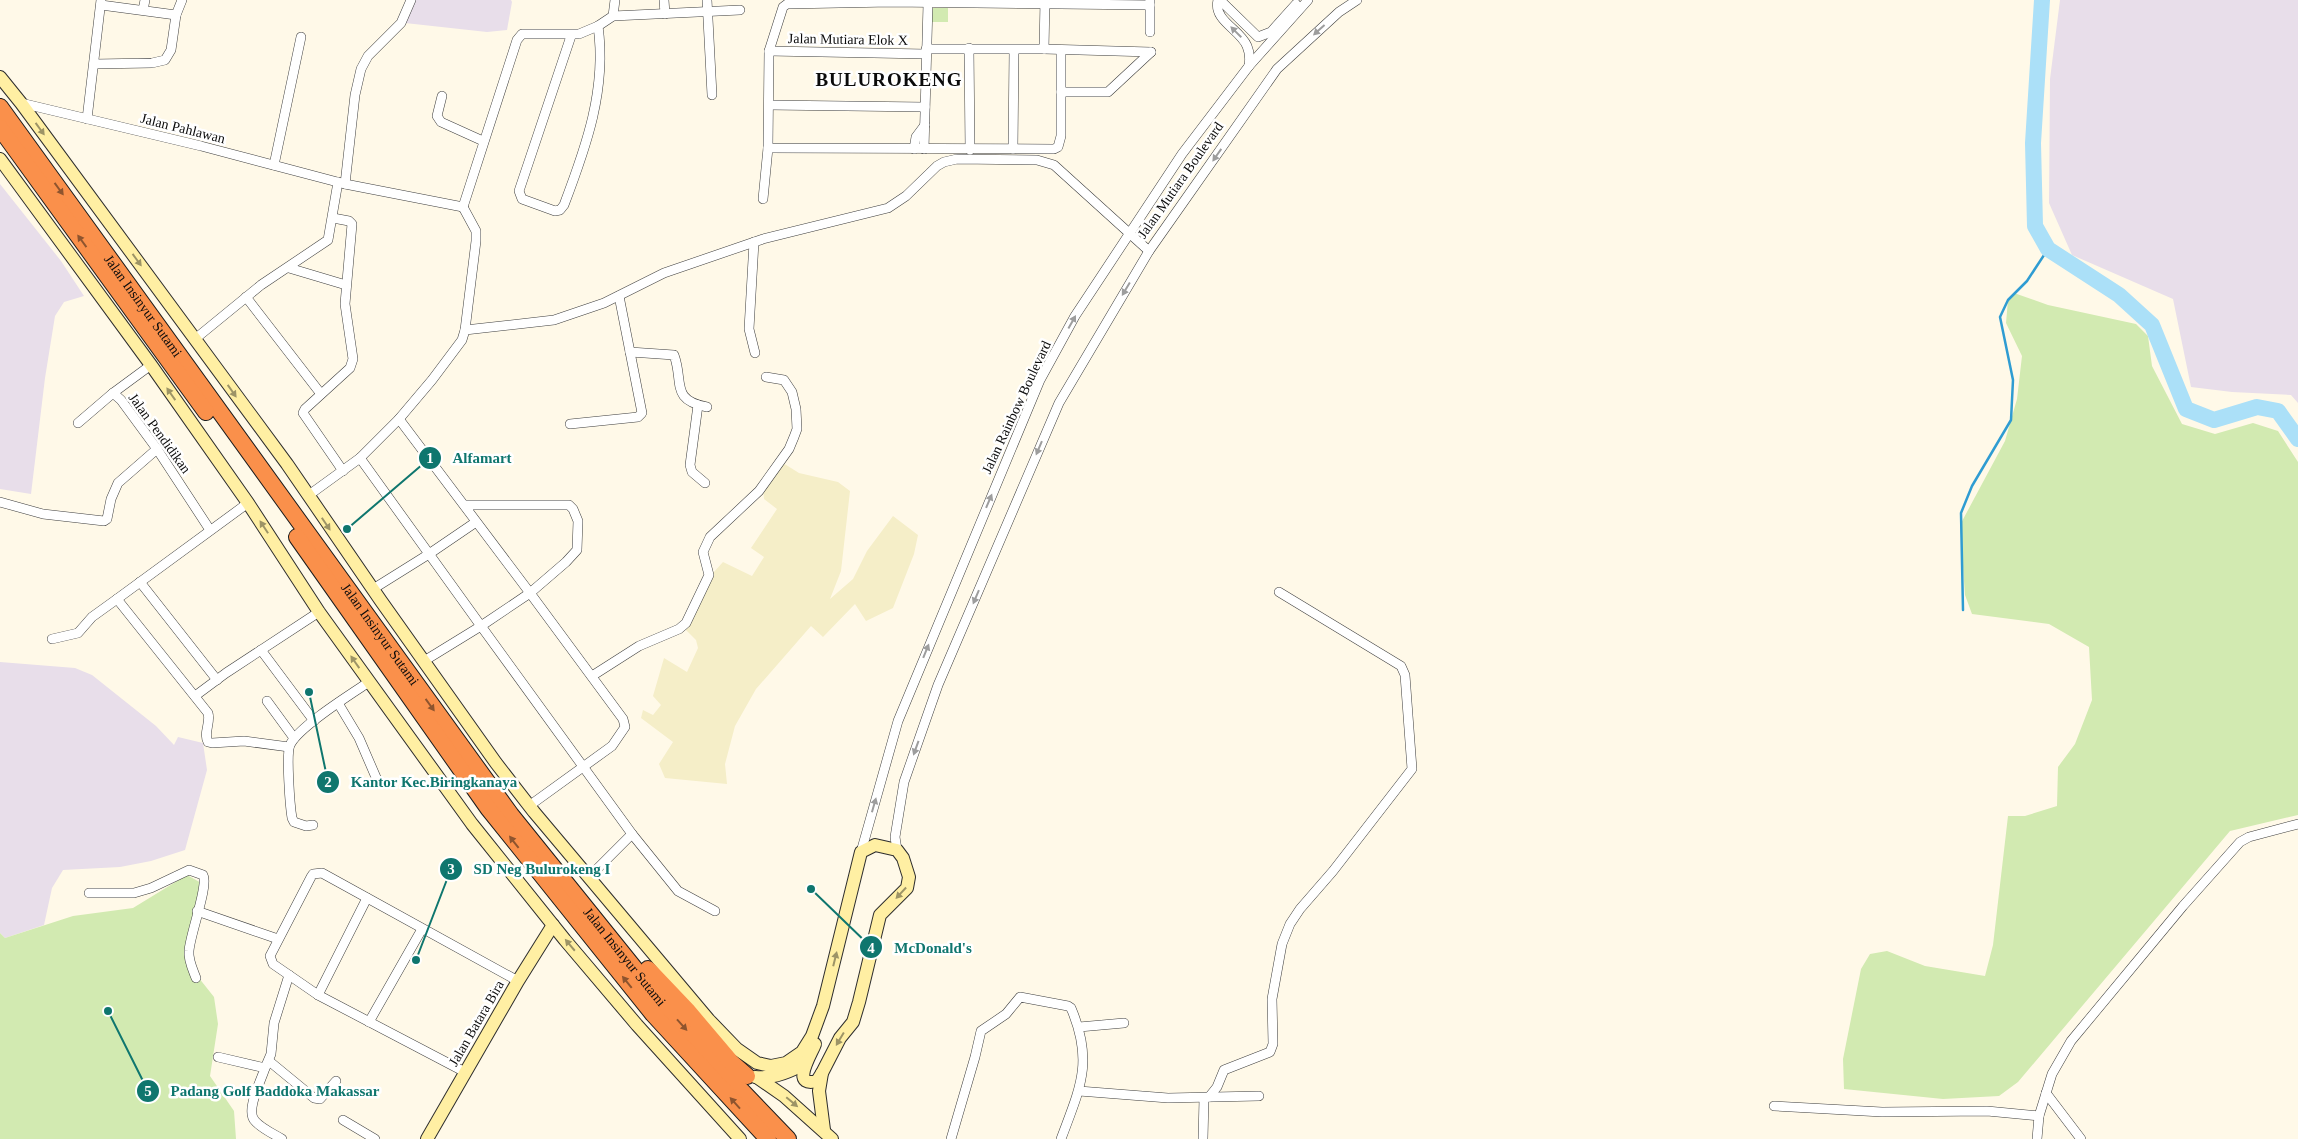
<svg xmlns="http://www.w3.org/2000/svg" width="2298" height="1139" font-family="Georgia,serif">
<style>
.industrial{fill:#e8deea}
.farmland{fill:#f5eec8}
.green{fill:#d2eab1}
.lines{fill:none;stroke-linecap:round;stroke-linejoin:round}
.stream{stroke:#2f9cd2;stroke-width:2.5}
.river{stroke:#abe0f8;stroke-width:16}
.street-casing{stroke:#3e3e3e;stroke-width:10}
.secondary-casing{stroke:#2d2d2d;stroke-width:14}
.highway-casing{stroke:#1c1c1c;stroke-width:18}
.street{stroke:#fff;stroke-width:9}
.secondary{stroke:#ffefa3;stroke-width:12}
.highway{stroke:#fa904b;stroke-width:16}
.oneway{fill:#9d9d9d}
.oneway2{fill:#9d9466}
.oneway3{fill:#8e542e}
.labels{text-anchor:middle;stroke-width:5;stroke-linejoin:round;paint-order:stroke}
.street-label{font-size:14px;fill:#0b0b0b;stroke:#fff}
.district-label{font-size:19px;font-weight:bold;letter-spacing:1px;fill:#0b0b0b;stroke:#fff}
.leader{fill:none;stroke:#0f766e;stroke-width:2}
.callout-dot{fill:#0f766e;stroke:#fff;stroke-width:2}
.mark-label{font-size:15px;text-anchor:middle;font-weight:bold;fill:#fff}
.callout-label{font-size:15px;text-anchor:middle;font-weight:bold;fill:#0f766e;stroke:#fff;stroke-width:5;stroke-linejoin:round;paint-order:stroke}
</style>
<rect width="100%" height="100%" fill="#fff9e8"/>
<!-- industrial -->
<g class="industrial">
<polygon points="414,0 511,0 512,2 507,30 487,32 405,23"/>
<polygon points="2060,0 2298,0 2298,403 2291,395 2232,392 2191,387 2173,299 2072,255 2049,203 2050,79"/>
<polygon points="0,184 61,261 84,296 64,302 55,316 45,378 31,494 0,489"/>
<polygon points="0,662 75,668 92,675 156,726 174,745 178,737 203,743 207,770 185,850 151,861 120,867 63,870 52,888 44,925 5,938 0,933"/>
</g>
<!-- farmland -->
<polygon class="farmland" points="783,463 799,473 838,482 850,491 841,571 830,599 853,579 867,551 893,516 918,535 914,554 893,608 866,621 855,604 823,637 811,626 756,689 735,726 725,764 727,784 665,778 659,764 673,742 641,718 643,710 653,715 661,705 653,696 664,658 687,672 698,648 696,640 685,629 699,607 713,573 723,562 752,576 764,557 751,548 777,509 764,499 763,485"/>
<!-- green -->
<g class="green">
<rect x="931" y="8" width="17" height="14"/>
<polygon points="2014,293 2048,305 2136,324 2148,336 2152,366 2182,424 2215,434 2253,423 2278,431 2298,462 2298,815 2230,831 2018,1082 1999,1096 1943,1099 1844,1089 1843,1059 1861,969 1870,954 1887,951 1925,966 1985,976 1993,945 2008,816 2025,816 2057,806 2058,767 2075,744 2092,700 2089,647 2049,624 1972,614 1965,595 1960,525 2005,441 2017,399 2022,356 2006,323 2008,300"/>
<polygon points="187,875 203,884 187,963 214,997 218,1024 210,1076 234,1111 236,1139 0,1139 0,933 5,938 73,916 133,908"/>
</g>
<g class="lines">
<!-- stream -->
<polyline class="stream" points="1963,610 1961,513 1972,486 2011,420 2013,380 2000,317 2008,300 2027,281 2048,249"/>
<!-- river -->
<polyline class="river" points="2042,0 2033,143 2035,226 2048,249 2119,295 2152,325 2186,409 2214,420 2257,407 2278,411 2298,439"/>
<!-- street casing -->
<g class="street-casing">
<g id="street">
<polyline points="664,0 665,14"/>
<polyline points="707,0 712,95"/>
<polyline points="1045,0 1044,49 1151,52"/>
<path d="M1218 0C1213 21 1240 29 1247 46 1250 53 1250 60 1249 66"/>
<polyline points="1220,0 1258,37 1271,32 1296,4"/>
<polyline points="101,5 176,15 182,0"/>
<polyline points="143,10 145,0"/>
<polyline points="613,16 615,0"/>
<polyline points="1150,32 1150,0"/>
<path d="M571 36 519 191 522 199 555 211 560 210 564 205C586 147 607 89 598 26"/>
<polyline points="969,48 970,150"/>
<polyline points="926,49 1044,49"/>
<polyline points="1061,50 1061,136 1058,147 1054,149 768,148 769,51 783,7 787,4 891,2 1150,5"/>
<polyline points="769,51 926,54"/>
<polyline points="94,64 152,63 165,60 171,50 176,15"/>
<polyline points="1061,92 1108,92 1151,52"/>
<polyline points="442,96 437,116 441,122 483,141"/>
<polyline points="21,103 201,146 345,184 355,95 361,69 368,56 401,23 411,0"/>
<polyline points="769,105 925,107"/>
<polyline points="87,119 101,0"/>
<polyline points="914,149 916,137 925,125"/>
<polyline points="924,149 928,4"/>
<polyline points="1013,149 1014,50"/>
<polyline points="274,165 301,37"/>
<polyline points="345,184 463,207"/>
<polyline points="763,199 768,148"/>
<polyline points="463,207 517,40 522,34 579,34 598,26 613,16 740,10"/>
<polyline points="333,218 349,221 352,224 345,304 353,359 350,368 305,409 303,413 343,471"/>
<polyline points="754,242 749,329 755,353"/>
<polyline points="289,268 346,285"/>
<polyline points="246,297 321,394"/>
<polyline points="465,330 554,320 604,303 664,273 763,239 888,208 906,196 937,166 944,162 957,159 1037,160 1054,165 1149,251"/>
<polyline points="195,339 261,285 328,240 338,182"/>
<path d="M630 352 674 355C684 382 670 400 707 407"/>
<polyline points="151,365 113,393 121,400 157,449 210,530"/>
<polyline points="698,405 690,465 692,472 705,483"/>
<polyline points="399,419 530,593 566,562 577,550 578,521 573,509 569,505 464,505"/>
<polyline points="78,423 113,393"/>
<polyline points="570,424 638,417 642,413 619,296"/>
<polyline points="360,458 481,626 530,593 623,719 625,727 612,746 529,806"/>
<polyline points="309,495 360,458 399,419 432,380 462,340 465,330 476,241 476,231 463,207"/>
<polyline points="0,502 43,514 104,521 107,519 111,499 118,483 157,449"/>
<polyline points="140,582 217,680"/>
<polyline points="373,589 429,554 476,522"/>
<polyline points="117,599 248,503"/>
<path d="M52 639 78 633 92 617 117 599 208 713C211 723 203 733 208 742L212 743 244 741 289 747"/>
<polyline points="261,650 314,721"/>
<polyline points="424,661 481,626 632,834 678,891 715,911"/>
<polyline points="592,676 639,646 679,629 686,623 709,575 703,552 710,537 759,491 789,449 794,437 797,429 796,409 792,392 784,380 766,377"/>
<polyline points="195,696 226,673 319,612"/>
<polyline points="267,701 294,738"/>
<polyline points="338,703 359,738 378,782"/>
<path d="M313 825 306 826 294 822 292 818C290 806 286 754 290 745 298 727 351 694 369 682"/>
<polyline points="897,850 895,837 904,782 938,685 1059,403 1149,251 1277,69 1339,12 1357,0"/>
<polyline points="861,852 898,721 1040,380 1075,316 1182,154 1249,66 1308,0"/>
<polyline points="589,877 632,834"/>
<path d="M89 893H134L151 888 189 870 203 875C209 885 190 934 189 951 188 960 193 970 196 978"/>
<polyline points="197,911 278,939"/>
<polyline points="318,995 367,898"/>
<polyline points="369,1022 422,929"/>
<polyline points="1079,1027 1124,1023"/>
<path d="M218 1057 265 1068C261 1081 245 1111 255 1121 262 1129 274 1134 282 1139"/>
<polyline points="269,1061 314,1098 320,1099 336,1081"/>
<polyline points="265,1068 271,1054 274,1023 289,975"/>
<polyline points="465,1072 318,995 273,964 270,956 311,877 313,874 322,873 518,981"/>
<polyline points="1079,1091 1168,1098 1259,1096"/>
<polyline points="2046,1093 2081,1139"/>
<polyline points="1209,1097 1217,1087 1224,1070 1270,1052 1273,1044 1272,999 1282,944 1290,924 1300,909 1333,871 1412,769 1405,675 1401,666 1279,592"/>
<polyline points="1774,1106 1882,1112 1987,1111 2039,1116"/>
<polyline points="343,1120 375,1139"/>
<path d="M951 1139 975 1057 981 1031 1006 1014 1020 997 1068 1006 1071 1008C1094 1062 1080 1088 1061 1139"/>
<polyline points="1203,1139 1204,1098"/>
<polyline points="2037,1139 2039,1116 2052,1074 2071,1041 2183,906 2240,842 2249,837 2298,824"/>
</g>
</g>
<!-- secondary casing -->
<g class="secondary-casing">
<g id="secondary">
<polyline points="0,77 21,103 287,464 381,601 496,763 534,812 709,1020 737,1049 757,1063 771,1066 786,1063 802,1052 812,1036 823,1006 861,852 875,845 897,850 903,858 909,877 907,888 880,915 859,1002 853,1022 840,1038 822,1073 819,1091 824,1130"/>
<polyline points="0,159 151,365 248,503 319,612 472,824 565,940 637,1025 740,1139"/>
<path d="M815 1044C812 1053 789 1088 817 1081L822 1073"/>
<path d="M755 1077C773 1079 790 1072 805 1063"/>
<polyline points="758,1078 784,1096 832,1139"/>
<polyline points="427,1139 518,981 553,925"/>
</g>
</g>
<!-- highway casing -->
<g class="highway-casing">
<g id="highway">
<path id="s1" d="M0 107 511 815 668 1010 715 1063 788 1139"/>
<polyline points="0,128 206,412"/>
<polyline points="297,537 488,808 653,1014 768,1139"/>
<polyline points="648,969 687,1010 731,1062 747,1076"/>
</g>
</g>
<!-- street -->
<use href="#street" class="street"/>
<!-- secondary -->
<use href="#secondary" class="secondary"/>
<!-- highway -->
<use href="#highway" class="highway"/>
</g>
<!-- one-way arrows -->
<defs><path id="oneway-solid" d="M-6-.8H1V-3.2L6.5 0L1 3.2V.8H-6Z" transform="scale(1.25)"/></defs>
<g class="oneway">
<use href="#oneway-solid" transform="translate(1319 30) rotate(138)"/>
<use href="#oneway-solid" transform="translate(1236 32) rotate(-135)"/>
<use href="#oneway-solid" transform="translate(1217 155) rotate(125)"/>
<use href="#oneway-solid" transform="translate(1126 289) rotate(121)"/>
<use href="#oneway-solid" transform="translate(1072 322) rotate(-61)"/>
<use href="#oneway-solid" transform="translate(1039 448) rotate(113)"/>
<use href="#oneway-solid" transform="translate(989 501) rotate(-67)"/>
<use href="#oneway-solid" transform="translate(976 597) rotate(113)"/>
<use href="#oneway-solid" transform="translate(926 651) rotate(-68)"/>
<use href="#oneway-solid" transform="translate(916 748) rotate(110)"/>
<use href="#oneway-solid" transform="translate(874 805) rotate(-74)"/>
</g>
<g class="oneway2">
<use href="#oneway-solid" transform="translate(40 129) rotate(54)"/>
<use href="#oneway-solid" transform="translate(137 260) rotate(54)"/>
<use href="#oneway-solid" transform="translate(232 391) rotate(55)"/>
<use href="#oneway-solid" transform="translate(171 394) rotate(-125)"/>
<use href="#oneway-solid" transform="translate(326 524) rotate(56)"/>
<use href="#oneway-solid" transform="translate(264 527) rotate(-123)"/>
<use href="#oneway-solid" transform="translate(355 662) rotate(-125)"/>
<use href="#oneway-solid" transform="translate(901 893) rotate(133)"/>
<use href="#oneway-solid" transform="translate(570 945) rotate(-130)"/>
<use href="#oneway-solid" transform="translate(835 959) rotate(-76)"/>
<use href="#oneway-solid" transform="translate(840 1039) rotate(121)"/>
<use href="#oneway-solid" transform="translate(792 1102) rotate(40)"/>
</g>
<g class="oneway3">
<use href="#oneway-solid" transform="translate(59 189) rotate(54)"/>
<use href="#oneway-solid" transform="translate(82 241) rotate(-126)"/>
<use href="#oneway-solid" transform="translate(430 705) rotate(54)"/>
<use href="#oneway-solid" transform="translate(514 842) rotate(-128)"/>
<use href="#oneway-solid" transform="translate(627 982) rotate(-129)"/>
<use href="#oneway-solid" transform="translate(682 1025) rotate(48)"/>
<use href="#oneway-solid" transform="translate(735 1103) rotate(-132)"/>
</g>
<g class="labels">
<!-- street labels -->
<g class="street-label">
<text transform="translate(848 39) rotate(1)" y="5">Jalan Mutiara Elok X</text>
<text transform="translate(183 128) rotate(14)" y="5">Jalan Pahlawan</text>
<text transform="translate(1180 180) rotate(-55)" y="5">Jalan Mutiara Boulevard</text>
<text dy="5" stroke="none"><textPath href="#s1" startOffset="245">Jalan Insinyur Sutami</textPath></text>
<text transform="translate(1016 407) rotate(-65)" y="5">Jalan Rainbow Boulevard</text>
<text transform="translate(160 433) rotate(54)" y="5">Jalan Pendidikan</text>
<text dy="5" stroke="none"><textPath href="#s1" startOffset="650">Jalan Insinyur Sutami</textPath></text>
<text dy="5" stroke="none"><textPath href="#s1" startOffset="1055">Jalan Insinyur Sutami</textPath></text>
<text transform="translate(476 1023) rotate(-60)" y="5">Jalan Batara Bira</text>
</g>
<!-- district labels -->
<g class="district-label">
<text x="889" y="86">BULUROKENG</text>
</g>
</g>
<!-- callouts -->
<path class="leader" d="M347 529L430 458M309 692L328 782M416 960L451 869M811 889L871 947M108 1011L148 1091"/>
<g class="callout-dot">
<circle cx="347" cy="529" r="5"/>
<circle cx="309" cy="692" r="5"/>
<circle cx="416" cy="960" r="5"/>
<circle cx="811" cy="889" r="5"/>
<circle cx="108" cy="1011" r="5"/>
<circle cx="430" cy="458" r="12"/>
<circle cx="328" cy="782" r="12"/>
<circle cx="451" cy="869" r="12"/>
<circle cx="871" cy="947" r="12"/>
<circle cx="148" cy="1091" r="12"/>
</g>
<g class="mark-label">
<text x="430" y="463">1</text>
<text x="328" y="787">2</text>
<text x="451" y="874">3</text>
<text x="871" y="953">4</text>
<text x="148" y="1096">5</text>
</g>
<g class="callout-label">
<text x="482" y="463">Alfamart</text>
<text x="434" y="787">Kantor Kec.Biringkanaya</text>
<text x="542" y="874">SD Neg Bulurokeng I</text>
<text x="933" y="953">McDonald's</text>
<text x="275" y="1096">Padang Golf Baddoka Makassar</text>
</g>
</svg>
